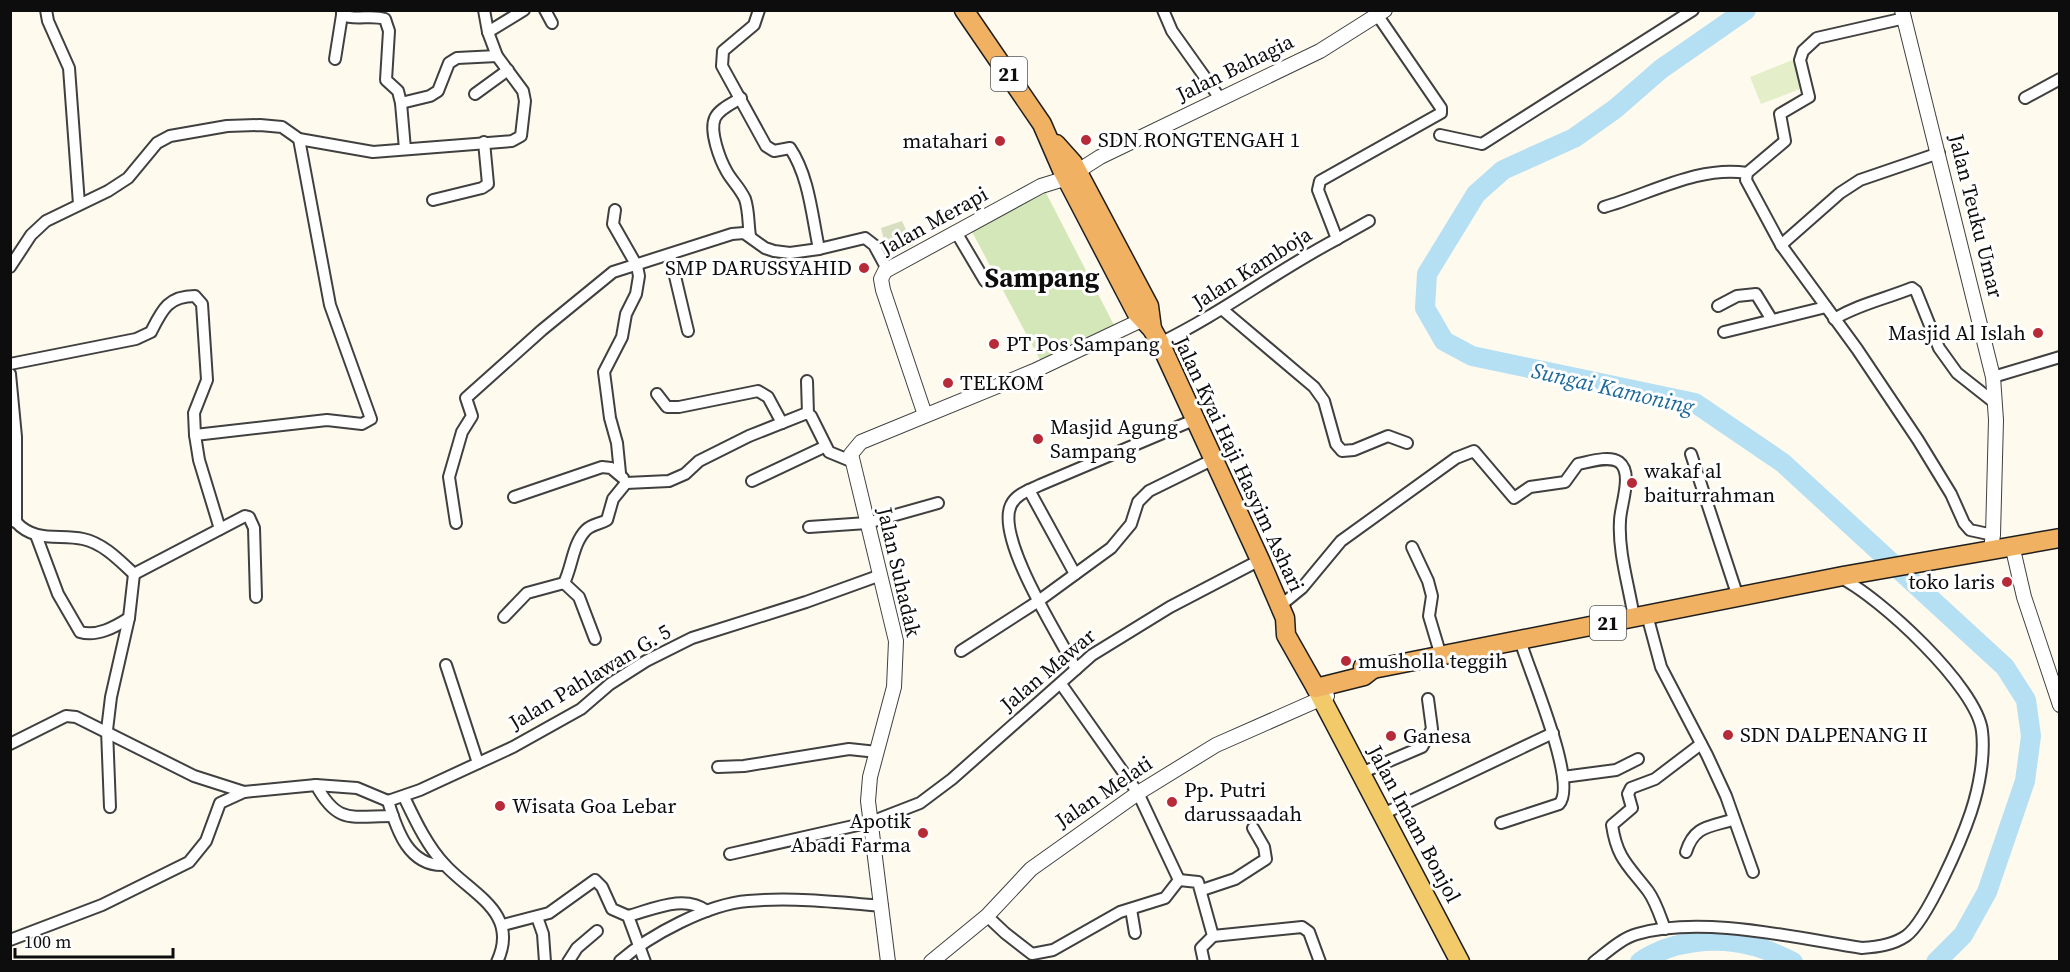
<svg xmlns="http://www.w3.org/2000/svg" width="2070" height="972" font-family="'Source Serif 4',serif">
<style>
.green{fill:#d3e7b9}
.cemetery{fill:#d7dfc0}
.pitch{fill:#e4efca}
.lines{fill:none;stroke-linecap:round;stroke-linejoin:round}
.river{stroke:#b5dff3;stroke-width:20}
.minor-casing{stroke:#404040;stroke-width:14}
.tertiary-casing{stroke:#404040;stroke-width:16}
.primary-casing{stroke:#1e1e1e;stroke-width:21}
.trunk-casing{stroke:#1e1e1e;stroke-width:21}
.minor{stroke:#fff;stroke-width:10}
.tertiary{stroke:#fff;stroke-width:14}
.primary{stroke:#f3ca69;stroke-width:18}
.trunk{stroke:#f0b162;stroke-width:18}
.poi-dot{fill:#b72b38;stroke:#fff;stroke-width:2}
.labels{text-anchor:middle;stroke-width:6;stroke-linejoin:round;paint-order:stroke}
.shield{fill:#fff;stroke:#565656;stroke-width:1.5}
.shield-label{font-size:20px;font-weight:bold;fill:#0d0d0d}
.street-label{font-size:21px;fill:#0d0d0d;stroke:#fff}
.poi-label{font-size:21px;fill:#0d0d0d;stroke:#fff;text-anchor:start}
.water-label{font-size:22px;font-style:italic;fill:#1c699a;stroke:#fff}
.district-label{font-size:27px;font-weight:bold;fill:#0d0d0d;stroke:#fff}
</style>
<rect width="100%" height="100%" fill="#fefaee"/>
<!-- green -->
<polygon class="green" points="1044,189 1114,325 1040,360 970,228"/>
<!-- cemetery -->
<polygon class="cemetery" points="902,221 913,245 888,257 881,228"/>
<!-- pitch -->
<polygon class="pitch" points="1795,59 1805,87 1761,104 1750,77"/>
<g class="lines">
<!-- river -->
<g class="river">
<polyline points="1746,10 1661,69 1615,109 1574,138 1503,170 1476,194 1427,274 1425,308 1444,341 1472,356 1695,403 1783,463 2005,667 2026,700 2031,736 2025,781 1987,892 1963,935 1936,962"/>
<path d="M1640 962C1672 940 1717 936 1754 946 1767 949 1780 956 1793 962"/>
</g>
<!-- minor casing -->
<g class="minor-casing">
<g id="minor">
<polyline points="46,10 48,21 69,68 79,204"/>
<path d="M342 10V15C356 21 371 14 385 19L389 31 386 80 398 91 401 103 405 149"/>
<polyline points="545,10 552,23"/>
<path d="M759 10 754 25 723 51 722 66 766 146 774 151 790 148C809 176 812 216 819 249L865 238 874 245 887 269"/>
<polyline points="1163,10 1172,31 1219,97"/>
<polyline points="1905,18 1817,38 1803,51 1800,60 1809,97 1780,114 1785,141 1747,173 1746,180 1781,245 1857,349 1918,440 1951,494 1964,523 1970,530 1993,535"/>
<polyline points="488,32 524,10"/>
<polyline points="335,59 342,15"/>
<polyline points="475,94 508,70"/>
<path d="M741 98C733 103 719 109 715 118 709 131 720 160 727 172 732 181 740 188 745 199 749 211 748 223 750 236"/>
<polyline points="2025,98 2060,79"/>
<polyline points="401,103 430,96 438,91 449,63 457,58 497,56"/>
<polyline points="1440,135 1482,144 1693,10"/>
<polyline points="433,200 482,188 488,184 484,142"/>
<path d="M1604 207C1650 194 1699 165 1747 173"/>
<polyline points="615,210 613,224 637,266 639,276 636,294 626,314 622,337 604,372 610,418 617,443 620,473"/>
<polyline points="956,232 985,281"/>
<polyline points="1337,239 1369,221"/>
<polyline points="1781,245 1840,193 1860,180 1939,153"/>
<polyline points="670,255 688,331"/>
<polyline points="10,267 31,235 46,221 108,191 128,178 157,143 170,136 227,126 260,125 282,127 299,139 373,152 512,141 521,136 525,101 523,91 497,56 488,32 484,10"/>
<polyline points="1718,306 1737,296 1756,294 1772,320"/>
<polyline points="1223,310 1314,387 1324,401 1336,444 1342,451 1354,450 1388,436 1407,443"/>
<path d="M1834 319C1859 304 1885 299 1912 288L1916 291 1939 348 1957 373 1995 403"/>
<polyline points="1724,332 1826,307"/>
<path d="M1160 343C1222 313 1276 271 1337 239L1318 190 1320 181 1441 113V108L1378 16"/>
<path d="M10 364 136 339 151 332C162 310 168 296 195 296L202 304 207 380 194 413 195 435 199 460 220 529"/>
<polyline points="10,374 16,437 16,522 10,520"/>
<polyline points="1993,377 2060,357"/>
<polyline points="807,381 808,414"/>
<polyline points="657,394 667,407 679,407 758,391 768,397 782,423"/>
<polyline points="195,435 327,420 362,424 371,419 330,305 299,139"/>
<polyline points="1691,454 1738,597"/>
<polyline points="752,481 824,447"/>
<polyline points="626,483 669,481 685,474 699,461 749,436 807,413 811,416 829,452 851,461"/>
<polyline points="1029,490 1075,574"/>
<polyline points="514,497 602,467 611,468 623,478"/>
<path d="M16 522C35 543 59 534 83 539 103 543 120 561 134 574"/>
<polyline points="456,523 449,477 462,432 472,416 466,398 542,330 613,272 732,234 744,233 765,248 774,251 790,253 819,249"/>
<polyline points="809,527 867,523 938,503"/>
<path d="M36 535 58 594 80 632C97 637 115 627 129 618"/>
<polyline points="1412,547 1428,581 1432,596 1429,616 1441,656"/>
<polyline points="134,574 245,516 249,517 254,528 256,597"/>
<polyline points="564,583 579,597 595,639"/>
<path d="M1280 606 1302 588 1341 541 1456 458 1474 451 1514 498 1530 487 1565 482 1578 464C1589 462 1609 455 1619 462 1634 473 1620 506 1620 521 1618 552 1629 586 1634 618"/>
<polyline points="1647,615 1661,667 1707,755 1726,796 1753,872"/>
<path d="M504 617 527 593 564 583C572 567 573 543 586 530 592 524 600 524 607 520L613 499 626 483"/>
<polyline points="961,651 1037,602 1111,548 1131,524 1138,502 1149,491 1214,459"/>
<polyline points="446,665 478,763"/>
<path d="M1076 669C1060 638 995 538 1011 505 1016 494 1030 490 1040 485L1196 419"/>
<polyline points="1061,684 1138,793 1179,880"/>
<polyline points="10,744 66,716 76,717 194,776 244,792 316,785 357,788 388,801 420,790 513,747 581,709 610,684 646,661 692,638 806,602 878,576"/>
<polyline points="718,767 744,766 849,749 877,752"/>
<polyline points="1361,773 1422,747 1432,729 1428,699"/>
<polyline points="1563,777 1616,770 1638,759"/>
<path d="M316 785C338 825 351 816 393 816"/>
<path d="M404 797C415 820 427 846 445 865 473 895 520 913 497 962"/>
<path d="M388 801C397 831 409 867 445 865"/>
<polyline points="110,807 107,730 111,697 129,618 134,574"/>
<polyline points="1383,814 1553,733"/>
<path d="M1501 823 1559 804C1579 784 1528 669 1520 640"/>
<path d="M1686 852C1694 826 1709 827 1732 820"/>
<polyline points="730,854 871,822 920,803 952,779 1092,655 1170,607 1260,560"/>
<polyline points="1179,880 1198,882 1213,936 1201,948 1204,962"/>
<polyline points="1202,890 1235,879 1266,859 1264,847 1253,828"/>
<polyline points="1131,909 1135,933"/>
<path d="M628 916C654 909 684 894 707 911"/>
<polyline points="987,916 1005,933 1032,954 1053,950 1120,912 1165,898 1179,880"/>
<polyline points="537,917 543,934 545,962"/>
<polyline points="503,925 549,913 595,880 602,887 612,909 628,916 645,962"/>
<path d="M1665 929C1660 916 1656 902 1648 891 1629 866 1617 859 1612 825L1632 808 1628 794 1631 788 1655 779 1701 744"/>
<polyline points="1213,936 1302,927 1309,932 1320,962"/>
<polyline points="10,940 102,905 189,862 206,841 220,803 244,792"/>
<path d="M620 961C650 935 708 904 748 901 792 897 838 902 882 906"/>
<polyline points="568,962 577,948 597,931"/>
<path d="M1594 962C1607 952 1622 938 1637 934 1702 915 1796 938 1862 948 1877 947 1893 945 1906 936 1927 921 1962 839 1971 812 1979 788 1985 756 1982 731 1977 687 1879 596 1839 577"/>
</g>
</g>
<!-- tertiary casing -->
<g class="tertiary-casing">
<g id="tertiary">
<polyline points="1902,10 1993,377 1996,420 1993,535 1991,548"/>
<polyline points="925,415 883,290 881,279 885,271 1041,186 1067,178 1100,157 1320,51 1385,10"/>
<polyline points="2012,545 2024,597 2060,705"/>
<polyline points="888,962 868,801 870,777 894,687 896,641 851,454 861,442 1034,371 1150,316"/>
<polyline points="931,962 987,916 1031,869 1138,793 1216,745 1327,696"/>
</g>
</g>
<!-- primary casing -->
<g class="primary-casing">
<polyline id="primary" points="1316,688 1460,962"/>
</g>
<!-- trunk casing -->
<g class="trunk-casing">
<g id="trunk">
<polyline points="964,10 1042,124 1062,170 1136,312 1152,329 1160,343 1260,560 1285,618 1286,635 1316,688 1364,676 1373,669"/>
<polyline points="1056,144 1073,163 1149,306 1152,329"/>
<polyline points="1363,667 1373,669 1843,576 2060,538"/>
</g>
</g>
<!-- minor -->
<use href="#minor" class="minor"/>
<!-- tertiary -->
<use href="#tertiary" class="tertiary"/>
<!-- primary -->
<use href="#primary" class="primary"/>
<!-- trunk -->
<use href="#trunk" class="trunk"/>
</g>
<!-- markers -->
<g class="poi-dot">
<circle cx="1086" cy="140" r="6"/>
<circle cx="1000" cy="141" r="6"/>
<circle cx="864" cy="268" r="6"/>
<circle cx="2038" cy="333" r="6"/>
<circle cx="994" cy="344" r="6"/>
<circle cx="948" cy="383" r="6"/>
<circle cx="1038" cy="439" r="6"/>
<circle cx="1632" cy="483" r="6"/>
<circle cx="2007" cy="582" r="6"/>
<circle cx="1346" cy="661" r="6"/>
<circle cx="1728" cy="735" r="6"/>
<circle cx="1391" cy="736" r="6"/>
<circle cx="1172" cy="802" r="6"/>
<circle cx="500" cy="806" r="6"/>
<circle cx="923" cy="833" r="6"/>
</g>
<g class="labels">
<!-- shield labels -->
<g class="shield">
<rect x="991" y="57" width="36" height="34" rx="4.5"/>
<rect x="1590" y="606" width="36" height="34" rx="4.5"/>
</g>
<g class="shield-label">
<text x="1009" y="81">21</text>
<text x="1608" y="630">21</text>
</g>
<!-- street labels -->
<g class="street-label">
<text transform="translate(1235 68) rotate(-26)" y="7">Jalan Bahagia</text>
<text transform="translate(1976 216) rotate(76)" y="7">Jalan Teuku Umar</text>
<text transform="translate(934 221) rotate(-29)" y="7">Jalan Merapi</text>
<text transform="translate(1252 268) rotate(-32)" y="7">Jalan Kamboja</text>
<text transform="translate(1239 464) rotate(65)" y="7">Jalan Kyai Haji Hasyim Ashari</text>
<text transform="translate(899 572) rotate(77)" y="7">Jalan Suhadak</text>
<text transform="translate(1048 670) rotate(-40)" y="7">Jalan Mawar</text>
<text transform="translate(590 677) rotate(-31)" y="7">Jalan Pahlawan G. 5</text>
<text transform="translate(1104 792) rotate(-34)" y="7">Jalan Melati</text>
<text transform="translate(1414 824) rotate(62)" y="7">Jalan Imam Bonjol</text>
</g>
<!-- poi labels -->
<g class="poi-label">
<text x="1098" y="147">SDN RONGTENGAH 1</text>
<text x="988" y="148" text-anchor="end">matahari</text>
<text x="852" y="275" text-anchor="end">SMP DARUSSYAHID</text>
<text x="2026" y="340" text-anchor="end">Masjid Al Islah</text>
<text x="1006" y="351">PT Pos Sampang</text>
<text x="960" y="390">TELKOM</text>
<text x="1050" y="434">Masjid Agung<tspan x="1050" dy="24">Sampang</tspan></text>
<text x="1644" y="478">wakaf al<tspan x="1644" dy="24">baiturrahman</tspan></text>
<text x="1995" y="589" text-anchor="end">toko laris</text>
<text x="1358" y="668">musholla teggih</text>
<text x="1740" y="742">SDN DALPENANG II</text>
<text x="1403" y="743">Ganesa</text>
<text x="1184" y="797">Pp. Putri<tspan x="1184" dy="24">darussaadah</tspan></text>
<text x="512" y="813">Wisata Goa Lebar</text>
<text x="911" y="828" text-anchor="end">Apotik<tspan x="911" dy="24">Abadi Farma</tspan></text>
</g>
<!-- water labels -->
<g class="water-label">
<text transform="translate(1613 388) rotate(13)" y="8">Sungai Kamoning</text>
</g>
<!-- district labels -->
<g class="district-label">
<text x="1042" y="287">Sampang</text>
</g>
</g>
<!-- border -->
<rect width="2070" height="972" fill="none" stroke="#0d0d0d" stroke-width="24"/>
<!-- scale -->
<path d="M15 948v9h158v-9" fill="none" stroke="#0d0d0d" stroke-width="3"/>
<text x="24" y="948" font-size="18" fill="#0d0d0d" stroke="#ffffff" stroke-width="4.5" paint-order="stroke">100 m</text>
</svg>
